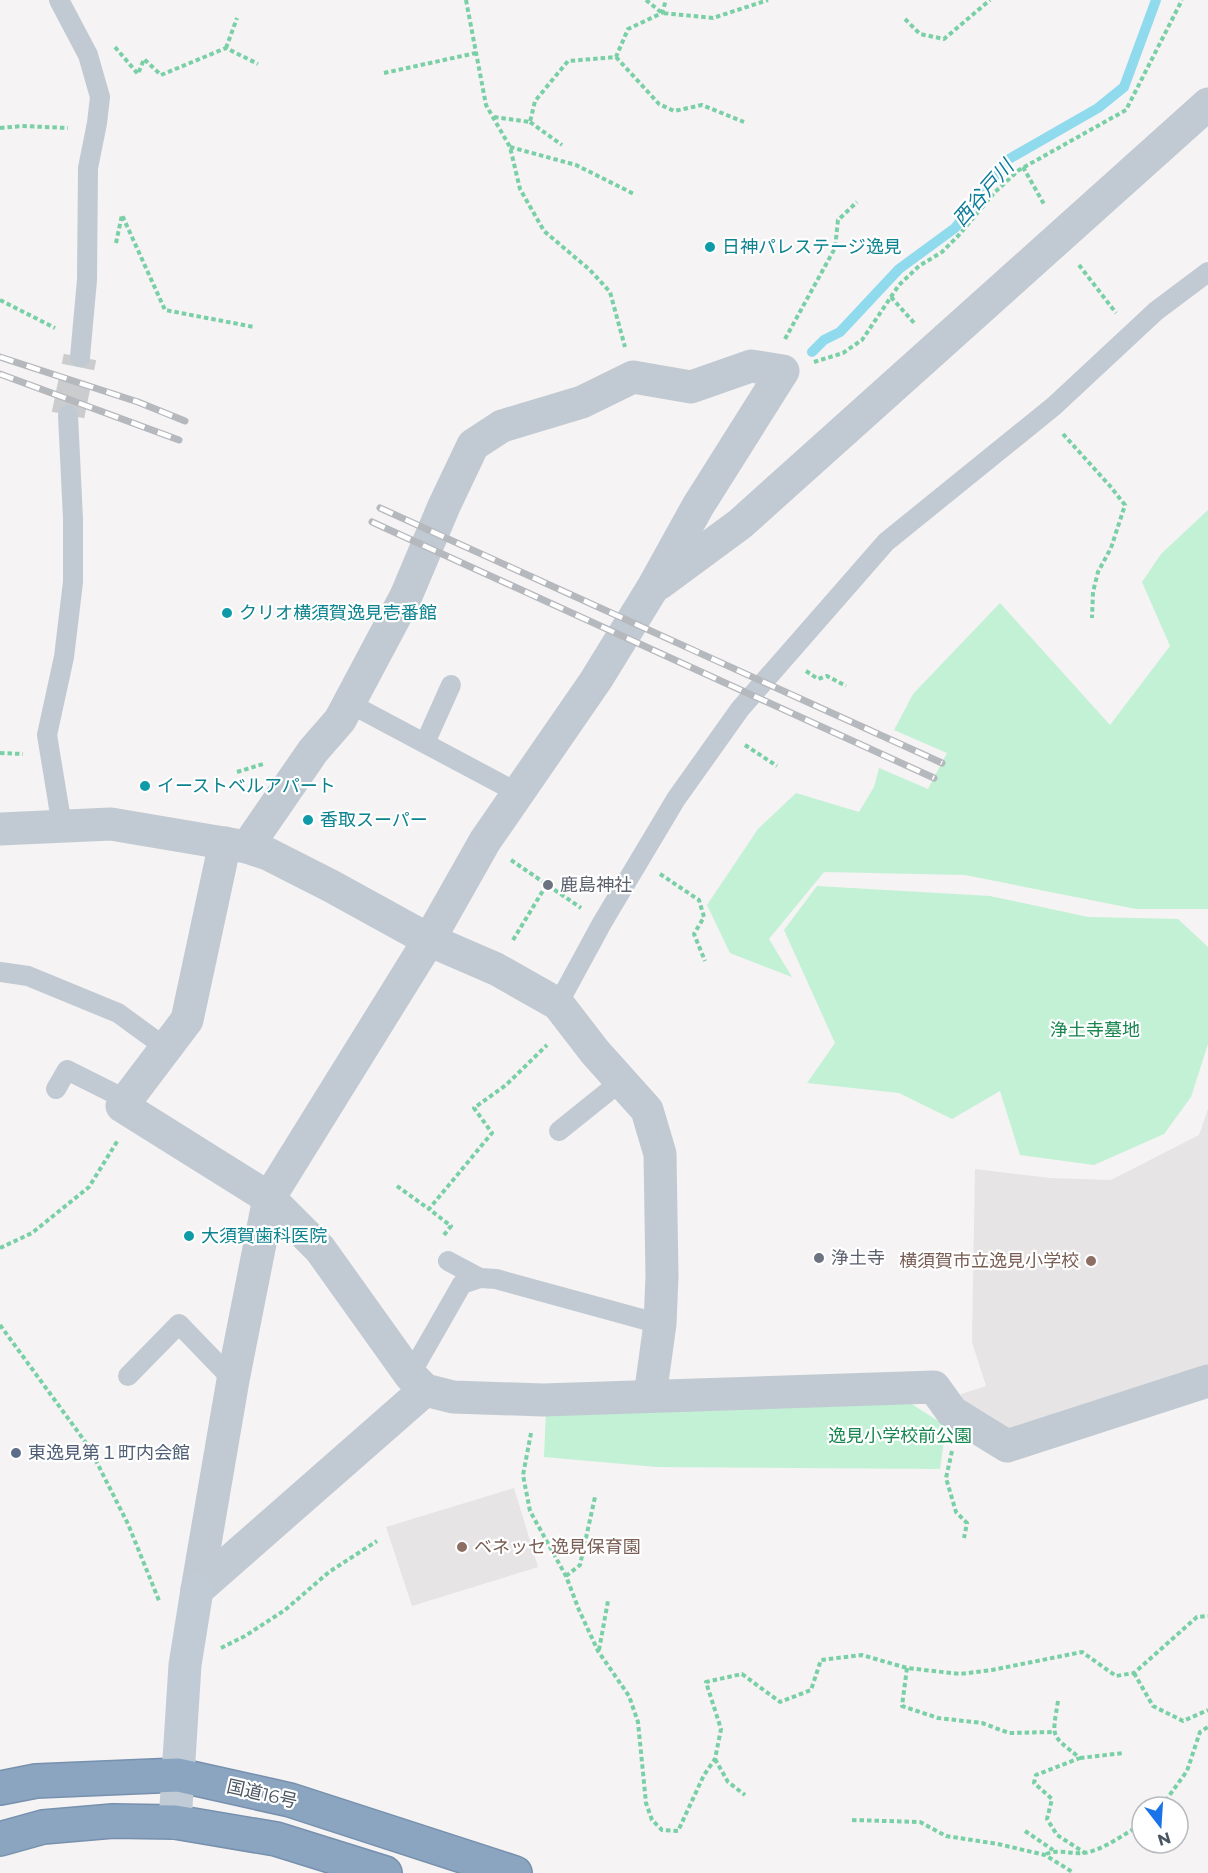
<svg xmlns="http://www.w3.org/2000/svg" width="1208" height="1873" font-family="Montserrat,'Noto Sans JP',sans-serif">
<style>
.education{fill:#e6e4e5}
.green{fill:#c3f1d5}
.lines{fill:none;stroke-linecap:round;stroke-linejoin:round}
.stream{stroke:#90daee;stroke-width:10}
.street-tunnel{stroke:#caccce;stroke-width:33;stroke-dasharray:33 16;stroke-linecap:butt}
.highway-casing{stroke:#7690ad;stroke-width:36}
.path{stroke:#7ad0a6;stroke-width:4;stroke-dasharray:4.5 3;stroke-linecap:butt}
.lane{stroke:#c1cad2;stroke-width:20}
.street{stroke:#c1cad2;stroke-width:33}
.secondary{stroke:#c1cbd6;stroke-width:33}
.highway{stroke:#8ba5c1;stroke-width:33}
.rail-casing{stroke:#b5b8bd;stroke-width:7}
.rail{stroke:#fff;stroke-width:4.5;stroke-dasharray:14;stroke-linecap:butt}
.culture-dot{fill:#0f9aa8;stroke:#fff;stroke-width:2}
.worship-dot{fill:#6b7280;stroke:#fff;stroke-width:2}
.education-dot{fill:#8d6e63;stroke:#fff;stroke-width:2}
.service-dot{fill:#5c6f8a;stroke:#fff;stroke-width:2}
.labels{text-anchor:middle;stroke-width:4.5;stroke-linejoin:round;paint-order:stroke}
.culture-label{font-size:18px;fill:#0d838f;stroke:#fff;text-anchor:start}
.worship-label{font-size:18px;fill:#5b616d;stroke:#fff;text-anchor:start}
.park-label{font-size:18px;fill:#17864f;stroke:#fff}
.education-label{font-size:18px;fill:#785e54;stroke:#fff;text-anchor:end}
.service-label{font-size:18px;fill:#4e5e75;stroke:#fff;text-anchor:start}
.street-label{font-size:18px;fill:#4a5661;stroke:#fff}
.water-label{font-size:20px;font-style:italic;fill:#0c7c9b;stroke:#fff}
</style>
<rect width="100%" height="100%" fill="#f5f3f3"/>
<!-- education -->
<g class="education">
<polygon points="1208,1109 1208,1370 1021,1438 964,1407 961,1394 986,1386 972,1342 975,1169 1050,1178 1111,1180 1199,1135"/>
<polygon points="514,1488 538,1567 412,1606 386,1527"/>
</g>
<!-- green -->
<g class="green">
<polygon points="1208,510 1208,909 1136,909 965,875 824,872 769,939 792,977 730,953 707,905 758,829 796,793 859,812 874,787 879,768 928,789 947,753 894,730 913,694 1000,603 1110,725 1170,646 1142,582 1161,554"/>
<polygon points="817,886 990,896 1088,917 1178,919 1208,947 1208,1044 1191,1097 1164,1134 1094,1165 1020,1155 1000,1091 952,1119 899,1093 807,1083 835,1043 784,930"/>
<polygon points="907,1401 946,1426 940,1469 657,1467 544,1457 546,1411"/>
</g>
<g class="lines">
<!-- stream -->
<polyline class="stream" points="812,352 824,340 840,332 899,269 955,228 1009,159 1098,108 1124,87 1156,0"/>
<!-- street-tunnel -->
<polyline class="street-tunnel" points="68,415 80,357"/>
<!-- highway casing -->
<g class="highway-casing">
<g id="highway">
<polyline points="0,1788 36,1781 178,1775 290,1800 515,1873"/>
<polyline points="0,1839 43,1827 113,1821 175,1822 276,1839 385,1873"/>
</g>
</g>
<!-- path -->
<g class="path">
<polyline points="466,0 486,105 510,147 520,189 544,231 590,270 610,292 625,347"/>
<polyline points="646,0 662,13 713,18 768,0"/>
<polyline points="905,19 920,34 944,39 990,0"/>
<polyline points="115,47 138,74 144,59 161,75 226,48 258,64"/>
<polyline points="226,48 237,18"/>
<polyline points="616,57 659,104 674,111 702,105 744,122"/>
<polyline points="384,73 476,53"/>
<polyline points="494,117 530,122 535,101 568,61 616,57 628,29 662,13 666,0"/>
<polyline points="530,122 562,145"/>
<polyline points="0,128 22,126 68,128"/>
<polyline points="510,147 576,165 634,194"/>
<polyline points="1023,167 1045,206"/>
<polyline points="116,243 122,215 165,310 254,327"/>
<polyline points="1079,265 1116,313"/>
<polyline points="891,297 915,324"/>
<polyline points="0,300 55,328"/>
<polyline points="785,339 835,248 838,220 857,202"/>
<polyline points="814,362 843,353 862,340 899,285 919,266 942,252 958,236 995,192 1019,170 1126,110 1182,0"/>
<polyline points="1063,434 1110,486 1125,505 1111,548 1098,572 1093,592 1092,618"/>
<polyline points="806,671 818,679 827,676 846,686"/>
<polyline points="745,745 777,766"/>
<polyline points="0,753 23,754"/>
<polyline points="237,772 263,764"/>
<polyline points="511,860 581,908"/>
<polyline points="660,874 699,900 704,917 694,934 705,961"/>
<polyline points="513,940 547,884"/>
<polyline points="397,1186 429,1209"/>
<polyline points="444,1235 451,1226 429,1209 492,1133 474,1108 506,1085 547,1045"/>
<polyline points="0,1248 32,1233 89,1187 118,1140"/>
<polyline points="0,1325 89,1447 128,1524 160,1603"/>
<polyline points="531,1433 523,1475 530,1511 566,1576 579,1610 598,1651 629,1696 638,1722 646,1803 652,1820 662,1830 678,1831 704,1775 715,1759 721,1729 706,1682 742,1674 780,1702 811,1690 821,1660 862,1655 907,1668 960,1674 992,1670 1082,1652 1116,1676 1134,1673 1197,1617 1208,1616"/>
<polyline points="952,1451 946,1478 956,1512 967,1523 964,1538"/>
<polyline points="566,1576 580,1565 595,1497"/>
<polyline points="221,1648 245,1636 285,1610 329,1572 377,1541"/>
<polyline points="599,1650 608,1601"/>
<polyline points="907,1668 902,1706 938,1718 982,1723 1009,1733 1053,1732"/>
<polyline points="1134,1673 1153,1706 1183,1721 1208,1710"/>
<path d="M1058 1701C1052 1739 1050 1734 1080 1758L1036 1775 1034 1783 1052 1799 1047 1819 1057 1835 1085 1853"/>
<polyline points="1080,1758 1123,1753"/>
<polyline points="715,1759 728,1782 745,1795"/>
<polyline points="1161,1807 1187,1771 1200,1732 1208,1727"/>
<polyline points="852,1820 920,1822 946,1836 998,1844 1045,1855 1074,1873"/>
<polyline points="1025,1831 1053,1850"/>
<path d="M1046 1854C1058 1849 1070 1854 1083 1853 1100 1852 1126 1833 1142 1824"/>
</g>
<!-- lane -->
<g class="lane">
<polyline points="59,0 88,55 100,97 97,123 88,168 87,280 80,357"/>
<polyline points="349,703 518,793"/>
<polyline points="425,743 451,685"/>
<polyline points="62,826 47,735 64,657 73,582 73,519 68,415"/>
<polyline points="0,972 28,976 118,1013 166,1048"/>
<polyline points="558,1004 602,923 676,799 740,709 886,542 1054,406 1156,311 1208,272"/>
<polyline points="56,1089 67,1070 127,1100"/>
<polyline points="559,1131 620,1082"/>
<polyline points="448,1261 480,1278"/>
<polyline points="410,1375 462,1284 480,1278 496,1279 660,1324"/>
<polyline points="128,1376 179,1324 233,1380"/>
</g>
<!-- street -->
<g class="street">
<polyline points="660,583 740,524 1208,104"/>
<polyline points="0,829 111,824 247,847 268,854 331,886 429,940 496,969 558,1004 595,1052 647,1110 660,1154 662,1276 660,1324 650,1396"/>
<polyline points="225,843 187,1020 122,1106 269,1198 320,1249 410,1375 425,1390 453,1397 543,1400 934,1387 952,1412 1007,1446 1208,1381"/>
<polyline points="197,1590 233,1380 269,1198 429,940 485,841 596,680 652,589 698,506 783,371 751,366 691,387 633,377 582,402 502,426 473,445 444,506 406,596 340,720 313,751 247,847"/>
<polyline points="197,1590 425,1390"/>
</g>
<!-- secondary -->
<polyline class="secondary" points="175,1822 185,1665 197,1590"/>
<!-- highway -->
<use href="#highway" class="highway"/>
<!-- rail casing -->
<g class="rail-casing">
<g id="rail">
<polyline points="0,357 138,402 185,421"/>
<polyline points="0,374 179,440"/>
<polyline points="380,508 942,763"/>
<polyline points="372,522 934,778"/>
</g>
</g>
<!-- rail -->
<use href="#rail" class="rail"/>
</g>
<!-- markers -->
<g class="culture-dot">
<circle cx="710" cy="247" r="6"/>
<circle cx="227" cy="613" r="6"/>
<circle cx="145" cy="786" r="6"/>
<circle cx="308" cy="820" r="6"/>
<circle cx="189" cy="1236" r="6"/>
</g>
<g class="worship-dot">
<circle cx="548" cy="885" r="6"/>
<circle cx="819" cy="1258" r="6"/>
</g>
<g class="education-dot">
<circle cx="1091" cy="1261" r="6"/>
<circle cx="462" cy="1547" r="6"/>
</g>
<circle class="service-dot" cx="16" cy="1453" r="6"/>
<g class="labels">
<!-- culture labels -->
<g class="culture-label">
<text x="722" y="253">日神パレステージ逸見</text>
<text x="239" y="619">クリオ横須賀逸見壱番館</text>
<text x="157" y="792">イーストベルアパート</text>
<text x="320" y="826">香取スーパー</text>
<text x="201" y="1242">大須賀歯科医院</text>
</g>
<!-- worship labels -->
<g class="worship-label">
<text x="560" y="891">鹿島神社</text>
<text x="831" y="1264">浄土寺</text>
</g>
<!-- park labels -->
<g class="park-label">
<text x="1095" y="1036">浄土寺墓地</text>
<text x="900" y="1442">逸見小学校前公園</text>
</g>
<!-- education labels -->
<g class="education-label">
<text x="1079" y="1267">横須賀市立逸見小学校</text>
<text x="474" y="1553" text-anchor="start">ベネッセ 逸見保育園</text>
</g>
<!-- service labels -->
<g class="service-label">
<text x="28" y="1459">東逸見第１町内会館</text>
</g>
<!-- street labels -->
<g class="street-label">
<text transform="translate(262 1794) rotate(13)" y="6">国道16号</text>
</g>
<!-- water labels -->
<g class="water-label">
<text transform="translate(983 193) rotate(-49)" y="7">西谷戸川</text>
</g>
</g>
<!-- north arrow -->
<g transform="translate(1160 1825) rotate(163)"><circle r="28" fill="#ffffff" stroke="#b7bbc0" stroke-width="1.5"/>
<path d="M0-4.5L10 22L0 15L-10 22Z" fill="#1a73e8"/>
<text y="-9" font-size="16" font-weight="bold" text-anchor="middle" fill="#4a5661">N</text>
</g>
</svg>
